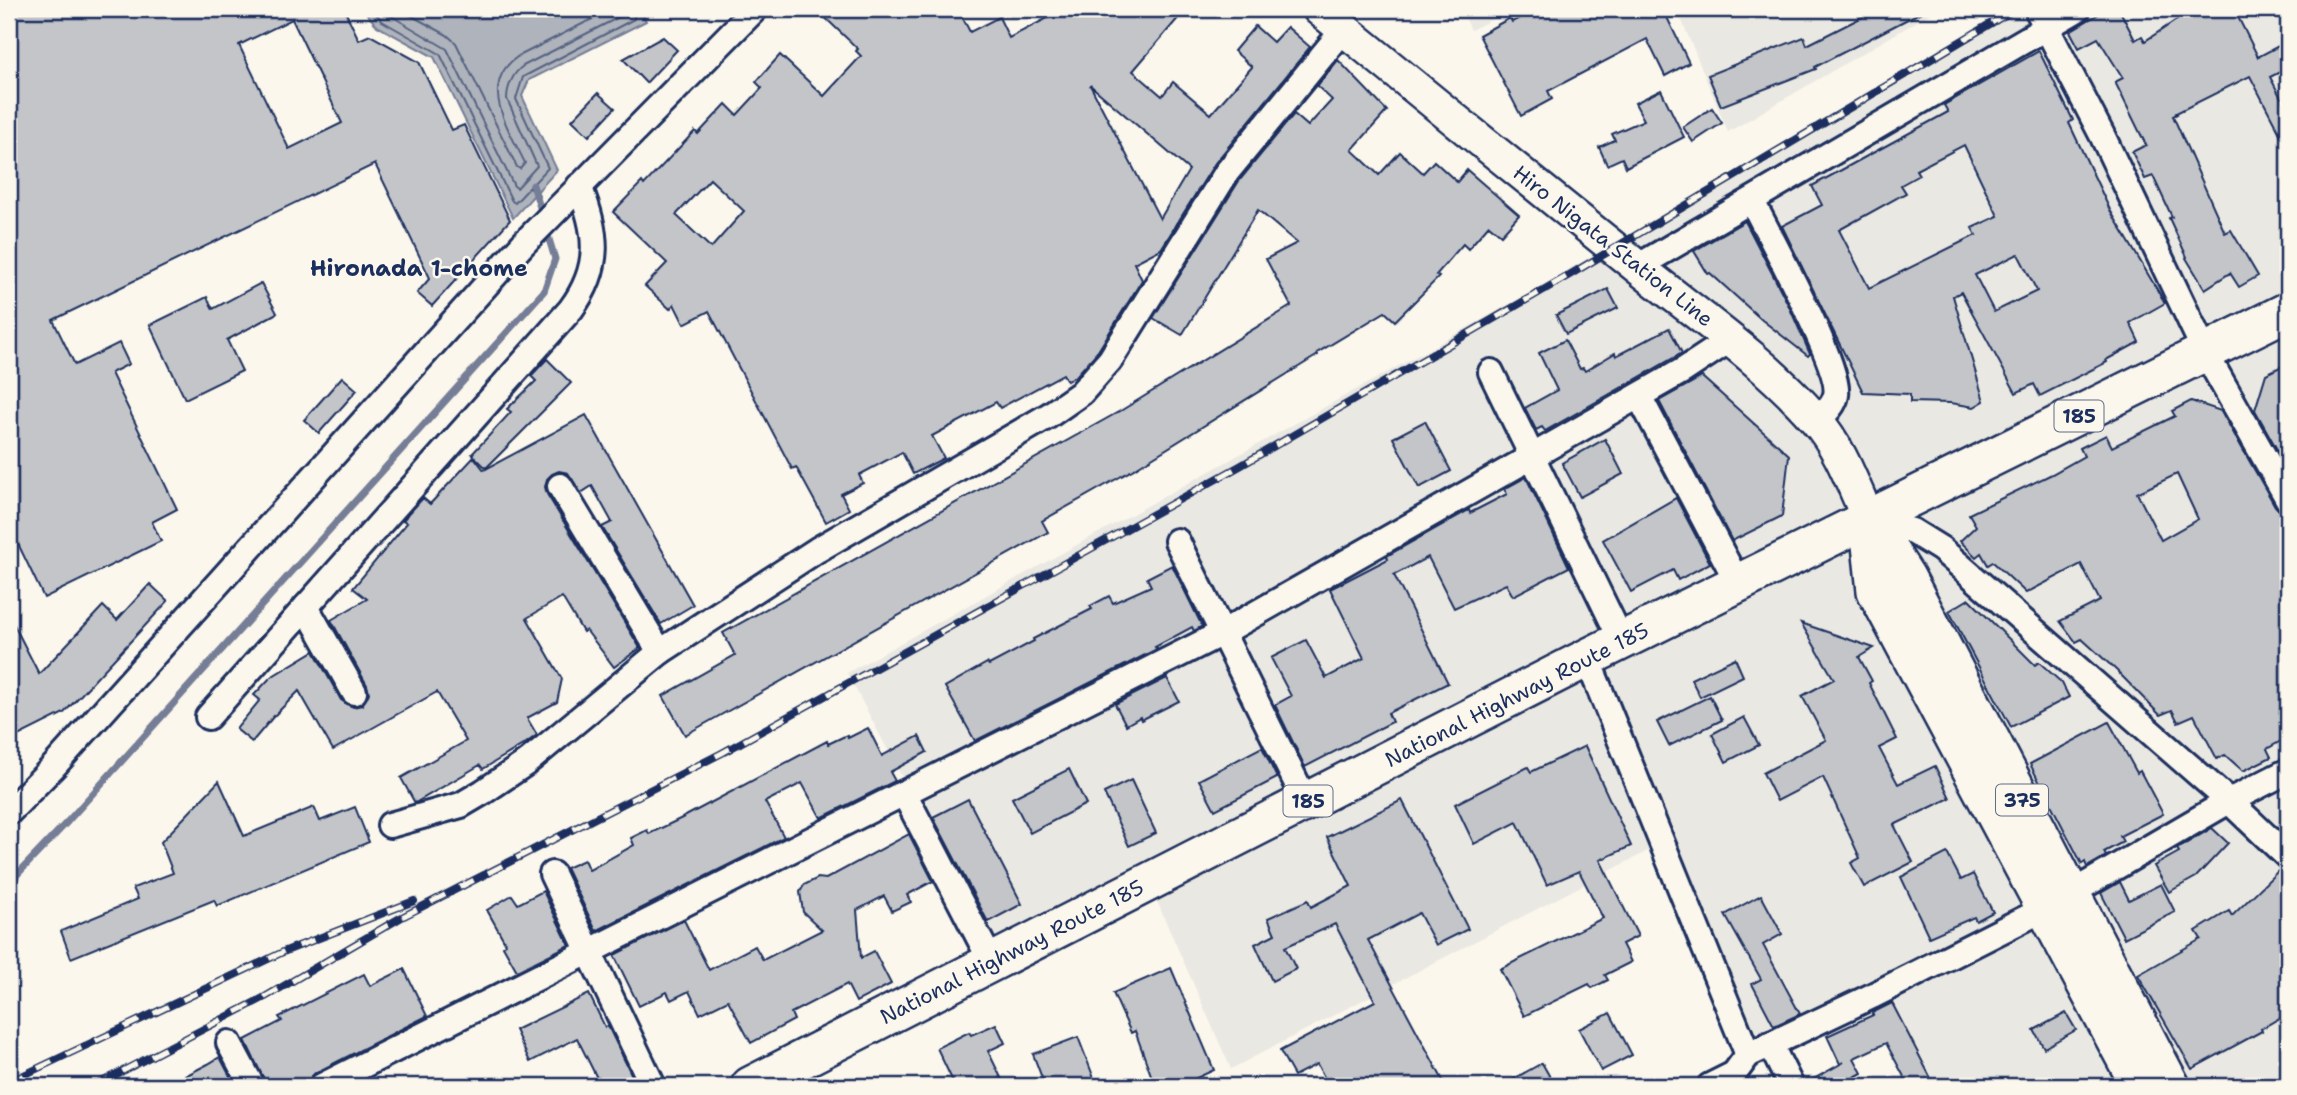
<svg xmlns="http://www.w3.org/2000/svg" width="2297" height="1095" font-family="'Shantell Sans',sans-serif">
<style>
.built{fill:#eae8e2}
.water{fill:#afb3bb;stroke:#747e96;stroke-width:2}
.lines{fill:none;stroke-linecap:round;stroke-linejoin:round}
.shore{stroke:#566483;stroke-width:2}
.stream{stroke:#747e96;stroke-width:7}
.building{fill:#c3c5c9;stroke:#1b2f5e;stroke-width:2;fill-rule:evenodd}
.minor-casing{stroke:#1b2f5e;stroke-width:30}
.major-casing{stroke:#1b2f5e;stroke-width:37}
.highway-casing{stroke:#1b2f5e;stroke-width:42}
.minor{stroke:#fbf7ec;stroke-width:24}
.major{stroke:#fbf7ec;stroke-width:32}
.highway{stroke:#fbf7ec;stroke-width:37}
.rail-casing{stroke:#1b2f5e;stroke-width:8}
.rail{stroke:#fbf7ec;stroke-width:5;stroke-dasharray:16;stroke-linecap:butt}
.labels{text-anchor:middle;stroke-width:5;stroke-linejoin:round;paint-order:stroke}
.shield{fill:#fbf7ec;stroke:#5e6b89;stroke-width:2}
.shield-label{font-size:19px;font-weight:bold;fill:#1b2f5e}
.street-label{font-size:21px;fill:#1b2f5e;stroke:#fbf7ec}
.neighbourhood-label{font-size:23px;font-weight:bold;fill:#1b2f5e;stroke:#fbf7ec}
</style>
<rect width="100%" height="100%" fill="#fbf7ec"/>
<filter id="ink" filterUnits="userSpaceOnUse"><feTurbulence type="fractalNoise" baseFrequency=".0143" numOctaves="2"/><feDisplacementMap in="SourceGraphic" scale="14" xChannelSelector="R" yChannelSelector="G"/><feConvolveMatrix kernelMatrix="1 2 1 2 8 2 1 2 1" color-interpolation-filters="sRGB"/></filter>
<g filter="url(#ink)">
<!-- built -->
<g class="built">
<polygon points="1461,9 1513,9 1471,30"/>
<polygon points="1677,9 1938,9 1728,132"/>
<polygon points="2011,9 2288,9 2288,1086 1911,1086 1863,998 1752,1049 1665,842 1231,1069 1148,881 997,956 847,673 1524,296"/>
</g>
<!-- water -->
<polygon class="water" points="363,9 640,9 646,21 529,80 522,96 557,170 513,218 434,57 377,26"/>
<g class="lines">
<!-- shore -->
<g class="shore">
<polyline points="372,9 382,21 440,54 512,201 515,203 548,168 516,99 523,77 634,19 634,9"/>
<path d="M383 9 388 14 447 49 514 186 517 188 537 166 507 99C507 87 513 73 523 66L623 15 625 9"/>
<path d="M399 9 447 35 456 43 517 167 520 169 525 163C510 131 477 85 517 57L612 9"/>
</g>
<!-- stream -->
<g class="stream">
<polyline points="533,185 543,217"/>
<polyline points="9,883 68,821 544,291 555,259 546,229"/>
</g>
</g>
<!-- building -->
<g class="building">
<path d="M9 9H344L359 40 370 35 419 62 452 130 464 125 510 220 432 306 417 293 430 278 375 164 53 320 75 365 119 343 129 364 111 373 177 509 152 522 161 541 44 598 9 525ZM292 19 342 123 289 149 239 45Z"/>
<path d="M816 9H958L970 32 999 17 1009 38 1065 9H1186L1133 71 1162 96 1173 82 1211 114 1252 67 1234 51 1255 26 1273 42 1287 27 1310 47 1215 163 1161 249 1134 263 1142 280 1098 351 1077 375 1067 381 1063 374 1000 408 996 402 932 436 944 458 913 474 902 452 859 475 863 483 841 494 849 509 826 522 796 467 792 469 709 311 684 324 674 304 670 309 645 286 667 263 613 212 642 182 644 185 695 131 698 134 726 104 737 115 762 88 756 82 780 55 824 96 861 56 856 51 858 49ZM1090 85 1189 170 1160 219ZM710 179 744 211 711 248 676 215Z"/>
<polygon points="1538,9 1663,9 1689,63 1665,76 1647,39 1548,91 1552,99 1521,116 1479,35 1510,18 1512,22"/>
<polygon points="1878,9 1927,9 1815,67 1816,69 1721,106 1708,75 1804,37 1807,45"/>
<polygon points="2107,9 2119,9 2135,40 2142,36 2145,41 2193,9 2234,9 2258,57 2288,41 2288,68 2270,77 2288,111 2288,149 2250,76 2176,113 2177,114 2173,116 2225,233 2231,230 2258,276 2239,287 2230,273 2205,289 2186,258 2187,257 2169,218 2172,217 2153,176 2145,179 2132,152 2146,145 2115,82 2123,78 2098,38 2079,48 2070,31"/>
<polygon points="663,37 677,50 646,83 623,59"/>
<path d="M2039 51 2073 120 2069 123 2110 210 2165 303 2130 323 2139 342 2106 360 2107 362 2040 396 2034 384 2016 393 1961 292 1953 296 1984 401 1974 407 1951 403 1910 402V394L1863 392 1782 226 1822 205 1812 186 1948 112 1944 105ZM1964 145 1998 216 1972 228 1976 235 1869 288 1839 230 1906 193 1901 185 1919 175 1916 170ZM2018 254 2037 291 1994 312 1975 275Z"/>
<polygon points="1338,60 1387,111 1352,150 1379,175 1400,152 1423,173 1434,161 1457,182 1467,170 1519,215 1501,235 1489,225 1468,249 1463,244 1436,275 1439,277 1395,321 1385,312 1317,353 1318,355 1134,469 1042,521 1048,532 685,735 663,696 735,655 723,633 1122,410 1291,306 1266,259 1297,243 1258,210 1182,335 1153,318 1239,181 1294,114 1308,126 1332,100 1317,86"/>
<polygon points="1661,90 1684,137 1626,167 1622,158 1607,165 1599,147 1615,140 1612,134 1644,120 1635,103"/>
<polygon points="598,93 615,108 589,136 572,120"/>
<polygon points="1712,108 1722,123 1693,142 1683,127"/>
<polygon points="1745,221 1789,306 1810,354 1808,356 1762,320 1710,273 1708,274 1694,251"/>
<polygon points="261,283 277,313 227,340 242,371 185,399 150,325 207,297 213,309"/>
<polygon points="1608,289 1618,308 1566,334 1556,315"/>
<polygon points="1669,328 1682,353 1545,431 1542,427 1536,430 1525,408 1557,390 1539,353 1565,340 1580,369 1583,368 1585,371 1615,353 1616,356"/>
<polygon points="547,359 571,383 486,468 472,454 511,412 507,409 536,381 531,376"/>
<polygon points="2288,363 2288,469 2255,410 2266,374"/>
<polygon points="342,377 357,390 319,433 304,420"/>
<polygon points="1702,377 1789,455 1782,516 1732,541 1659,401"/>
<path d="M2191 401 2221 411 2275 506 2281 512 2288 514V737L2267 749 2271 757 2243 771 2225 755 2217 759 2194 715 2178 722 2172 710 2160 715 2116 670 2082 639 2076 642 2060 621 2100 601 2081 564 2026 593 1993 562 1988 565 1981 553 1976 557 1960 541 1976 526 1969 514 2052 474 2084 456 2080 448 2106 435 2112 447 2175 416 2172 411ZM2177 474 2198 519 2161 540 2137 493Z"/>
<polygon points="586,415 693,605 661,624 602,527 612,522 592,486 581,493 568,473 559,471 552,474 547,479 545,487 547,494 640,648 614,667 586,630 583,632 562,597 527,618 562,679 557,702 527,718 537,735 526,743 483,769 480,765 415,803 401,778 466,741 437,692 333,750 299,691 273,717 252,742 236,729 260,700 254,695 271,677 314,651 341,700 353,707 362,705 369,693 367,685 331,620 367,599 353,588 407,523 403,520 423,498 430,504 474,457 484,470"/>
<polygon points="1425,421 1451,471 1419,488 1393,438"/>
<polygon points="1605,439 1623,474 1580,497 1562,463"/>
<polygon points="1526,477 1569,567 1513,596 1506,584 1454,608 1428,557 1394,575 1448,683 1388,713 1392,722 1305,767 1275,705 1291,696 1271,658 1306,640 1326,678 1364,658 1330,589 1388,559 1387,556 1469,510 1470,513 1507,494 1504,489"/>
<polygon points="1676,498 1710,563 1678,580 1673,570 1631,592 1603,540"/>
<polygon points="1172,565 1202,626 1194,631 1192,627 1155,647 1157,649 975,741 945,687 987,663 989,665 1034,641 1033,639 1092,609 1090,606 1109,596 1113,603 1151,586 1147,578"/>
<polygon points="150,584 168,601 64,713 18,736 9,718 9,615 39,674 103,606 117,620"/>
<polygon points="1969,599 2035,665 2039,662 2062,683 2069,697 2011,727 1949,611"/>
<polygon points="1801,623 1874,648 1859,657 1872,681 1869,683 1897,739 1879,748 1898,784 1935,766 1950,798 1894,825 1913,862 1864,887 1851,863 1860,858 1823,777 1777,801 1763,773 1826,740 1802,696 1834,679"/>
<polygon points="1735,658 1743,676 1700,697 1691,679"/>
<polygon points="1167,678 1179,701 1141,720 1140,717 1126,725 1115,704"/>
<polygon points="1710,696 1722,720 1669,746 1657,722"/>
<polygon points="1744,717 1759,745 1726,762 1712,734"/>
<polygon points="2109,722 2137,773 2140,771 2163,814 2120,836 2123,842 2104,852 2106,856 2087,867 2085,862 2082,864 2030,764"/>
<polygon points="868,728 882,756 919,736 927,752 890,772 895,781 821,818 802,783 765,802 784,837 596,931 566,868 584,860 589,870 634,845 631,838 647,830 649,834 682,818 827,741 828,744 847,735 848,738"/>
<polygon points="1585,746 1631,846 1600,860 1638,936 1622,944 1631,962 1605,975 1608,980 1592,988 1589,984 1524,1016 1500,969 1603,918 1579,871 1547,885 1517,822 1474,844 1455,804 1528,767 1531,772"/>
<polygon points="1262,747 1277,778 1215,810 1199,780"/>
<polygon points="1069,769 1086,804 1030,833 1012,798"/>
<polygon points="1131,780 1156,833 1129,846 1104,793"/>
<polygon points="219,781 244,836 314,807 320,821 355,807 369,842 217,906 214,900 71,958 61,931 138,899 133,888 173,873 161,842"/>
<polygon points="968,799 1022,904 988,922 933,817"/>
<polygon points="1402,800 1468,929 1436,945 1419,913 1368,940 1446,1086 1329,1086 1317,1064 1294,1076 1280,1051 1375,1001 1335,924 1285,947 1296,969 1272,981 1255,944 1275,934 1268,918 1308,900 1311,907 1351,886 1327,837"/>
<polygon points="2212,828 2228,843 2196,877 2169,892 2154,866 2179,852 2177,849"/>
<polygon points="909,834 933,881 907,895 911,902 892,911 884,896 857,910 861,958 874,951 891,984 856,1002 847,984 791,1013 794,1020 751,1043 728,1000 700,1014 689,991 671,1000 667,992 639,1006 614,955 684,920 709,970 755,946 763,960 822,930 803,912 800,892 804,885 818,878 826,879"/>
<polygon points="1947,853 1961,880 1973,874 1993,912 1976,921 1974,917 1929,937 1901,877"/>
<polygon points="2280,869 2288,871 2288,1013 2261,1029 2262,1031 2192,1069 2138,975 2201,939 2196,931 2229,911 2232,916"/>
<polygon points="2120,882 2129,900 2161,884 2175,912 2124,938 2101,893"/>
<polygon points="543,891 569,945 517,971 503,946 506,944 487,910 512,895 518,904"/>
<polygon points="1761,895 1782,934 1763,945 1800,1014 1774,1026 1752,984 1761,979 1725,915"/>
<polygon points="1171,968 1214,1070 1179,1086 1155,1086 1135,1031 1131,1033 1113,993"/>
<polygon points="404,969 427,1016 315,1073 308,1081 299,1086 267,1086 245,1040 282,1021 279,1017 364,974 370,986"/>
<polygon points="589,994 605,1027 608,1026 637,1086 601,1086 577,1038 530,1062 515,1030"/>
<polygon points="1892,1003 1935,1086 1909,1086 1886,1043 1854,1058 1862,1073 1838,1086 1806,1086 1805,1084 1844,1062 1840,1064 1827,1036 1873,1015 1872,1013"/>
<polygon points="1610,1013 1632,1055 1601,1071 1579,1029"/>
<polygon points="2066,1013 2076,1030 2044,1048 2034,1030"/>
<polygon points="996,1024 1005,1043 988,1051 1005,1086 955,1086 937,1048 969,1032 971,1035"/>
<polygon points="1078,1037 1097,1086 1045,1086 1033,1054"/>
<polygon points="220,1057 235,1086 166,1086 208,1064"/>
<polygon points="1542,1063 1555,1086 1501,1086"/>
</g>
<g class="lines">
<!-- minor casing -->
<g class="minor-casing">
<g id="minor">
<polyline points="2037,9 2103,137 2206,354 2288,499"/>
<path d="M1752 201C1768 233 1842 368 1836 395 1834 406 1825 413 1817 421"/>
<polyline points="1637,267 2078,9"/>
<polyline points="1491,372 1622,641"/>
<polyline points="1639,396 1739,585"/>
<polyline points="560,486 660,652"/>
<polyline points="1868,518 1912,531 1941,549 2229,801 2288,857"/>
<polyline points="1177,541 1306,802"/>
<polyline points="306,607 354,692"/>
<polyline points="1587,658 1748,1055 1872,996 2046,908 2229,801 2288,771"/>
<path d="M208 717 571 309C602 267 598 232 579 186"/>
<polyline points="904,793 992,963"/>
<polyline points="9,812 54,766 523,244 755,9"/>
<polyline points="390,825 461,805 483,792 526,763 660,652 817,550 1048,416 1081,393 1110,360 1227,172 1344,29"/>
<polyline points="552,874 653,1086"/>
<polyline points="229,1043 252,1086"/>
<polyline points="1770,1044 1791,1086"/>
<polyline points="322,1086 1220,634 1684,370 1731,339"/>
<polyline points="1710,1086 1734,1074 1748,1055"/>
</g>
</g>
<!-- major casing -->
<g class="major-casing">
<path id="major" d="M1319 9C1424 95 1529 180 1635 265 1697 315 1764 360 1816 420 1840 447 1853 485 1868 518"/>
</g>
<!-- highway casing -->
<g class="highway-casing">
<g id="highway">
<polyline points="1868,518 1906,577 2171,1086"/>
<polyline points="1869,526 1876,591 2140,1086"/>
<polyline points="750,1086 1587,658 2288,311"/>
</g>
</g>
<!-- minor -->
<use href="#minor" class="minor"/>
<!-- major -->
<use href="#major" class="major"/>
<!-- highway -->
<use href="#highway" class="highway"/>
<!-- rail casing -->
<g class="rail-casing">
<g id="rail">
<polyline points="9,1082 283,952 414,901"/>
<polyline points="94,1086 265,997 400,918 722,753 1240,466 1571,274 2015,9"/>
</g>
</g>
<!-- rail -->
<use href="#rail" class="rail"/>
</g>
</g>
<g class="labels">
<!-- shield labels -->
<g class="shield">
<rect x="2054.5" y="400.5" width="49" height="31" rx="5"/>
<rect x="1996" y="784.5" width="52" height="31" rx="5"/>
<rect x="1283.5" y="785.5" width="49" height="31" rx="5"/>
</g>
<g class="shield-label">
<text x="2079" y="423">185</text>
<text x="2022" y="807">375</text>
<text x="1308" y="808">185</text>
</g>
<!-- street labels -->
<g class="street-label">
<text transform="translate(1613 246) rotate(38)" y="7">Hiro Nigata Station Line</text>
<text transform="translate(1517 695) rotate(-27)" y="7">National Highway Route 185</text>
<text transform="translate(1012 952) rotate(-27)" y="7">National Highway Route 185</text>
</g>
<!-- neighbourhood labels -->
<g class="neighbourhood-label">
<text x="419" y="276">Hironada 1-chome</text>
</g>
</g>
<!-- margin -->
<rect width="2297" height="1095" fill="none" stroke="#fbf7ec" stroke-width="35"/>
<rect x="18" y="18" width="2262" height="1060" fill="none" stroke="#1b2f5e" stroke-width="2.5" filter="url(#ink)"/>
</svg>
